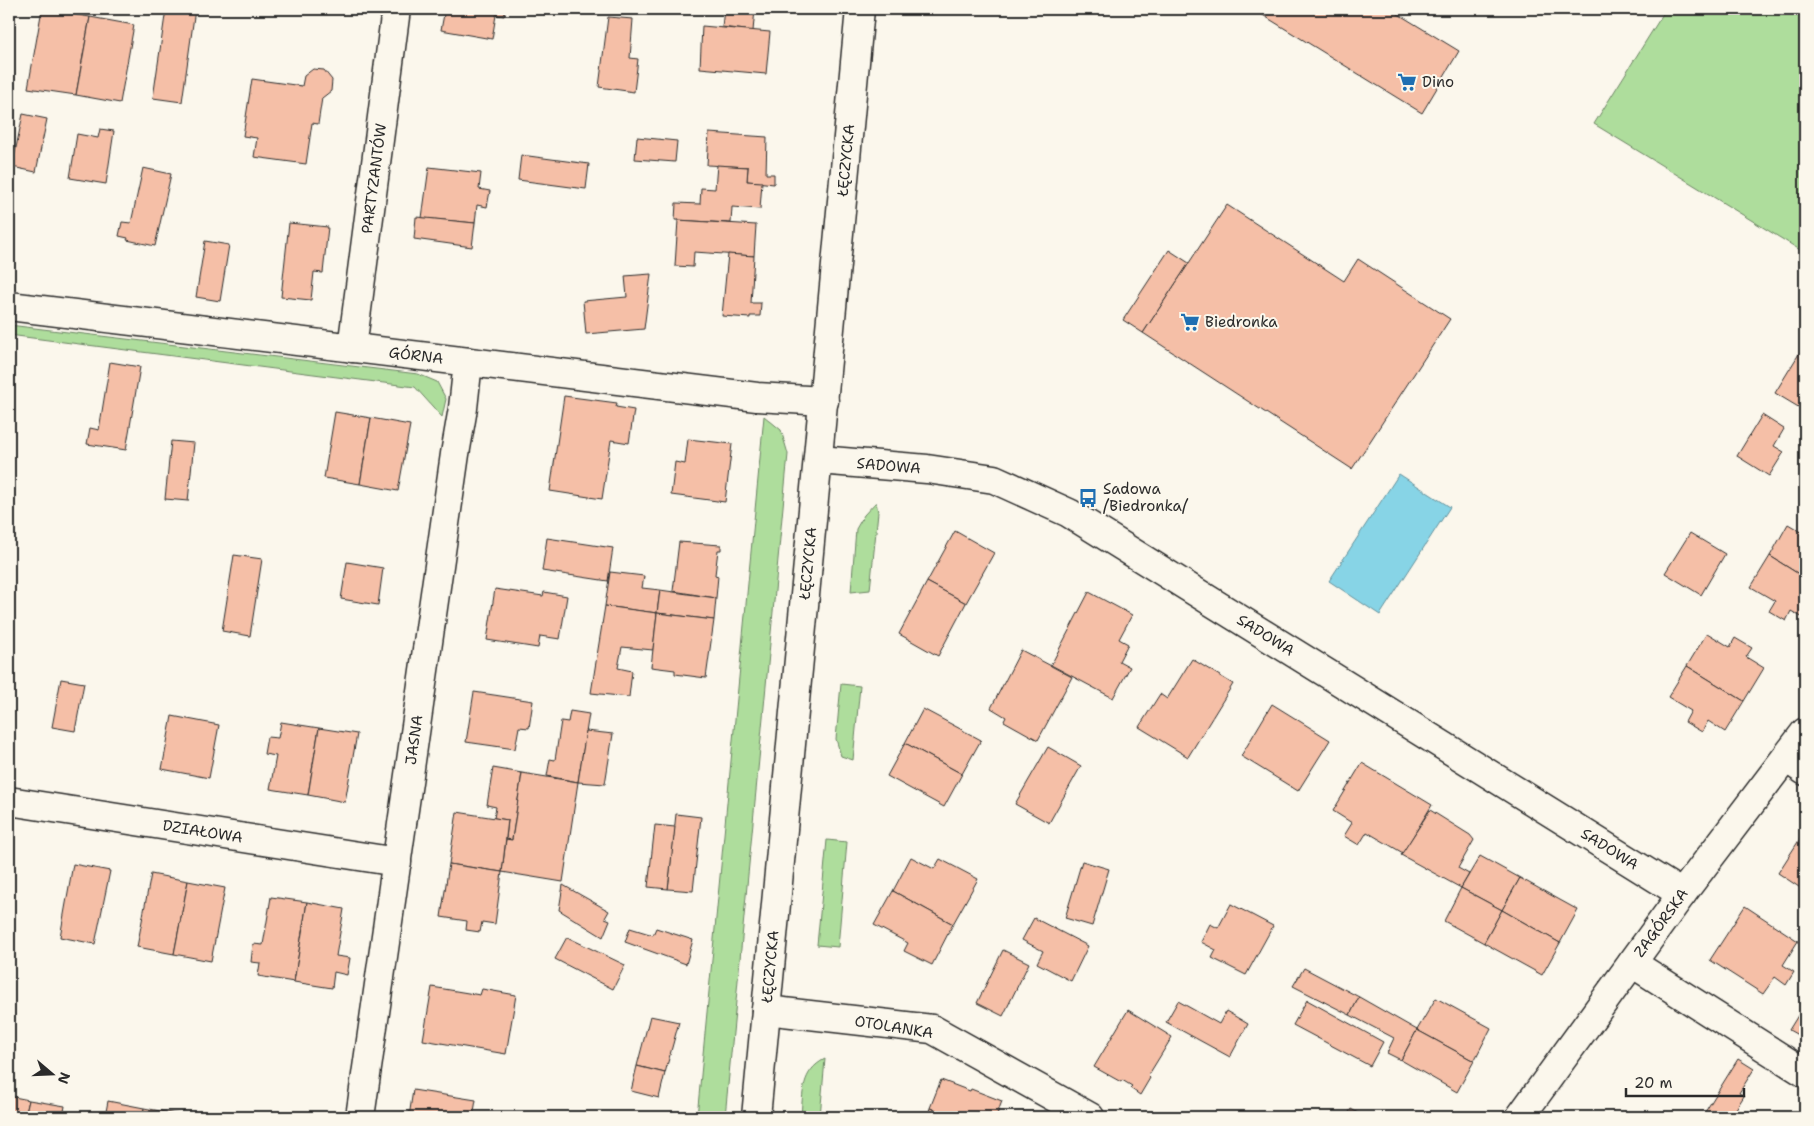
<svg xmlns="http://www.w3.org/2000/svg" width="1814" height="1126" font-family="'Shantell Sans',sans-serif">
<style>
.green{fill:#aedd9c;stroke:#6c8464}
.water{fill:#87d4e6;stroke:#62909b}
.building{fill:#f5bfa7;stroke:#2b2b2b}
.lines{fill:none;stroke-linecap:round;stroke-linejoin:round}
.minor-casing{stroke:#2b2b2b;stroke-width:31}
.secondary-casing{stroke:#2b2b2b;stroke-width:31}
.minor{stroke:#fbf7ec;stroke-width:28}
.secondary{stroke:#fbf7ec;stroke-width:28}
.labels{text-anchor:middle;stroke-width:4;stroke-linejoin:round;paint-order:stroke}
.poi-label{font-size:15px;fill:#2b2b2b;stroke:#fbf7ec;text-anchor:start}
.street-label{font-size:15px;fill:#2b2b2b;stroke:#fbf7ec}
</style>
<rect width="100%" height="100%" fill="#fbf7ec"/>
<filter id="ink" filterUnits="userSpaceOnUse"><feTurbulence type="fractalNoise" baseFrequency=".02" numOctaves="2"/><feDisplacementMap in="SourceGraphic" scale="10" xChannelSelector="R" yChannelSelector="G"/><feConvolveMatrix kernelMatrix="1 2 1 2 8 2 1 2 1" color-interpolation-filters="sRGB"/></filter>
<g filter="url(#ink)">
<!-- green -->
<g class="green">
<polygon points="1666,9 1805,9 1805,253 1594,124"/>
<polygon points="9,325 418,374 437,382 446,399 442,417 415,387 9,335"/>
<polygon points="764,416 781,430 788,454 725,1117 697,1117"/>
<polygon points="876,502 878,512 870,590 851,592 856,529 864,515"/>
<polygon points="841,684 860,686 853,760 841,756 836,739"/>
<polygon points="827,840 847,842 838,947 817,945"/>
<path d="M825 1059 820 1117H801C803 1093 801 1071 825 1059Z"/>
</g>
<!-- water -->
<polygon class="water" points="1399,474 1450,507 1380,615 1329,581"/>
<!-- building -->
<g class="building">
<polygon points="42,9 90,17 76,95 28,88"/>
<polygon points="166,9 195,9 182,102 153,98"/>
<polygon points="445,9 506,9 504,16 496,15 492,39 441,30"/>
<polygon points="724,9 755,9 753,31 722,27"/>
<polygon points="1253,9 1390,9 1459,51 1422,113"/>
<polygon points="90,17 134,25 120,103 76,95"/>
<polygon points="608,17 633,19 630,58 638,59 634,92 599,87"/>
<polygon points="702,26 770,32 766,74 700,68"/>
<polygon points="313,69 324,70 332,80 331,91 322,98 318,124 312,123 306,164 254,157 257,138 243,136 252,79 302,86 304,76"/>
<polygon points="23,114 47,119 36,172 12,167"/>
<polygon points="100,129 114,131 106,184 70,178 77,134 98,138"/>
<polygon points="709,133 767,137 766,174 774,174 774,184 747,181 748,167 707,165"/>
<polygon points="637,137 677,141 675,162 635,159"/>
<polygon points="521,155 589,164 586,189 518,180"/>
<polygon points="717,165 748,167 747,181 762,182 760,209 732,207 731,223 675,220 676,203 700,204 701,188 715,189"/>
<polygon points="429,167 481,173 479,189 490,191 487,207 477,205 475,223 422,218"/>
<polygon points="143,168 171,174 155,246 127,240 128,238 119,236 122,222 131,223"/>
<polygon points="1227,205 1344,281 1358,259 1450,319 1352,469 1143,333"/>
<polygon points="416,217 475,223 472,247 414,239"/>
<polygon points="678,220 756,225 754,256 694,252 693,267 675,266"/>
<polygon points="289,223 328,227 323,273 314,272 311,300 281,297"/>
<polygon points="205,241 229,245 220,301 196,297"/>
<polygon points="1169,250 1189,263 1143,333 1123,320"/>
<polygon points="728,254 754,256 751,303 761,303 760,316 750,316 750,318 722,316"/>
<polygon points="651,274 644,329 586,334 583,301 627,297 625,276"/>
<polygon points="1805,344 1805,399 1800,408 1775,393"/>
<polygon points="110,362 140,367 126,450 87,444 90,428 99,430"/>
<polygon points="564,396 617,403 616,407 634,410 629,443 611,440 602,499 550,491"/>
<polygon points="335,412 371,418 360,484 324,478"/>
<polygon points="1762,415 1784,429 1774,446 1784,452 1769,476 1737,456"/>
<polygon points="371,418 410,425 398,491 360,484"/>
<polygon points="688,439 732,444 725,502 671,495 675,462 685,464"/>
<polygon points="171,441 194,443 188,501 165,499"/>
<polygon points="1788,524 1805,534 1805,578 1770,556"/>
<polygon points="955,531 994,553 966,603 927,582"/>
<polygon points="1690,533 1725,554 1701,595 1665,573"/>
<polygon points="547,538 613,548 608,581 542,571"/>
<polygon points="679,542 721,545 721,550 718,550 715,575 718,576 716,598 673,591"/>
<polygon points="234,555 262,559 250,636 222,631"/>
<polygon points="1770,556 1805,578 1805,619 1791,611 1786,621 1769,611 1775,601 1751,587"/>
<polygon points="347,562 383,568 378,605 341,599"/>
<polygon points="610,572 644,576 642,588 660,590 657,613 605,606"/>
<polygon points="927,582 966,603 938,656 899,634"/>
<polygon points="495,589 543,596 544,592 567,596 560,639 540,636 538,648 487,640"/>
<polygon points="660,590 716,598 714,620 657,613"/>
<polygon points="1089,592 1132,615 1119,639 1128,644 1119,661 1130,667 1113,698 1051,665"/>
<polygon points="605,606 657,613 653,650 622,647 618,668 632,671 629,697 591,693"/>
<polygon points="657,613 714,620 706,678 675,674 675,670 651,667"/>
<polygon points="1707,633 1730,647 1735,638 1752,648 1746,657 1764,668 1744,701 1687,666"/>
<polygon points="1021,650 1072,677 1038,740 1004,721 1006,717 991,708"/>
<polygon points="1192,659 1233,684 1188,757 1139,727 1160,694 1167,699"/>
<polygon points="1687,666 1744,701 1725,732 1708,721 1702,732 1685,722 1691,711 1668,697"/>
<polygon points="61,679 84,683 75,731 52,727"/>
<polygon points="474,692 533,701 529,728 519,727 515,749 466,742"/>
<polygon points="1272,704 1330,740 1298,791 1241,756"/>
<polygon points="923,709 981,740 962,774 905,743"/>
<polygon points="570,711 589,714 578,782 547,776 550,759 555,760 561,721 568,722"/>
<polygon points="172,716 219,725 209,778 162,769"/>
<polygon points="281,722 319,728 308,795 270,789 276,756 264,754 267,737 278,738"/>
<polygon points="319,728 357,734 345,802 308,795"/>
<polygon points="586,731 613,734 605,784 578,782"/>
<polygon points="905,743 962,774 944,807 887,776"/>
<polygon points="1048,747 1081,766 1049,823 1015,804"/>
<polygon points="1362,763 1432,805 1403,853 1367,832 1359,845 1344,836 1352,823 1333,811"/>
<polygon points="493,768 522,773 512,840 506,839 508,820 494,818 496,807 487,805"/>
<polygon points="522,773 578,782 563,882 502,872 506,839 512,840"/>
<polygon points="1430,810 1470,835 1474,840 1458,868 1469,874 1461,888 1401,855"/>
<polygon points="457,812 508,820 502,872 449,864"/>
<polygon points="676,814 701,817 693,891 668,889"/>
<polygon points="655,825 675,827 668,889 648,887"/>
<polygon points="1805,831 1805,891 1778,873"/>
<polygon points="1480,856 1520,878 1502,910 1461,888"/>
<polygon points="911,857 934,869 940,859 978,879 953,924 893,891"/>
<polygon points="1082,861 1109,869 1092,926 1065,918"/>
<polygon points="73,864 110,871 95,944 60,937"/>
<polygon points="449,864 502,872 495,924 482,922 480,932 466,930 467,921 441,917"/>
<polygon points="151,874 188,881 174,954 137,947"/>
<polygon points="1520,878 1578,910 1560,943 1502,910"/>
<polygon points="188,881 225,888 211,961 174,954"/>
<polygon points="563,885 609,911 605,918 610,920 603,937 559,910"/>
<polygon points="1461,888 1502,910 1484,943 1444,921"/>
<polygon points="893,891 953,924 932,965 904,951 908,943 874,925"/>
<polygon points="271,897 307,902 294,982 258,976 260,963 251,962 253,944 263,945"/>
<polygon points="307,902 344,909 336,956 350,958 347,975 334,972 332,988 294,982"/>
<polygon points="1231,904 1273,926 1246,975 1212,958 1216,950 1201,942 1210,924 1218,928"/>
<polygon points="1745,906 1798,941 1783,965 1794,972 1786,985 1775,977 1763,994 1710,960"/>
<polygon points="1502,910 1560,943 1542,975 1484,943"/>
<polygon points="1034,918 1088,946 1071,981 1037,963 1043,951 1022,940"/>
<polygon points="630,928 653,935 656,928 693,940 686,964 625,942"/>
<polygon points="567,937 625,965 613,989 555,959"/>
<polygon points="1003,950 1029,963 1003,1016 977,1003"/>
<polygon points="1304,968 1359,997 1350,1015 1293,986"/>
<polygon points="432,987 480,995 482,989 516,995 506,1054 423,1040"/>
<polygon points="1359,997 1417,1030 1401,1060 1387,1053 1394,1038 1350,1015"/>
<polygon points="1436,998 1491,1028 1474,1061 1417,1030"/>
<polygon points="1307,1000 1383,1042 1370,1066 1293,1025"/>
<polygon points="1178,1001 1219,1024 1226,1011 1248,1024 1230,1057 1166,1022"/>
<polygon points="1805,1004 1805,1039 1789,1030"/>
<polygon points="1128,1010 1172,1037 1148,1076 1150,1078 1140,1095 1130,1088 1132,1086 1122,1080 1121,1082 1094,1067"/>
<polygon points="650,1016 679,1022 665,1073 637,1066"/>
<polygon points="1417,1030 1474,1061 1457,1092 1401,1060"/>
<polygon points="1738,1059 1754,1069 1739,1093 1744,1096 1731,1117 1702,1117"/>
<polygon points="637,1066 665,1073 659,1098 631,1091"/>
<polygon points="941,1080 970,1091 971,1089 1002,1101 996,1117 954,1117 930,1108"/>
<polygon points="413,1090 476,1100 473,1117 409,1117"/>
<polygon points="9,1096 29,1100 25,1117 9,1117"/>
<polygon points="29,1100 65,1106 63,1117 25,1117"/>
<polygon points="108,1101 144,1108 143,1117 105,1117"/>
<polygon points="144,1108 181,1115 180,1117 143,1117"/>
<polygon points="930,1108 954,1117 927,1117"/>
<polygon points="1351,1109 1365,1117 1346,1117"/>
</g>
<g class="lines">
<!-- minor casing -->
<g class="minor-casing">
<g id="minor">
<path id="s1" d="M9 306 757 397 824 401"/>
<path id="s2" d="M352 348 396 9"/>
<path id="s3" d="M819 460 927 469 994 479 1069 513 1682 894"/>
<polyline points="1786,758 1805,771"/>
<path id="s4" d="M9 801 397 862"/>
<polyline points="1632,963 1805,1073"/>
<polyline points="766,1010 932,1029 1090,1117"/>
<path id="s5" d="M360 1117 455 454 463 408 468 362"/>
<path id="s6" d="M1520 1117 1682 894 1805 732"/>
</g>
</g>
<!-- secondary casing -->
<g class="secondary-casing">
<g id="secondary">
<path id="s7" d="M756 1117 860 9"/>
</g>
</g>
<!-- minor -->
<use href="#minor" class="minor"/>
<!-- secondary -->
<use href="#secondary" class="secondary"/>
</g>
</g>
<!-- icons -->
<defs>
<g id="supermarket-bare" transform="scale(1.5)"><path d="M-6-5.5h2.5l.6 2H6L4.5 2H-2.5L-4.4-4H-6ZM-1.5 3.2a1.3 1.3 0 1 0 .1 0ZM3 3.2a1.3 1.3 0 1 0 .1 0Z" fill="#1f6fb2" stroke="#fbf7ec" stroke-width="2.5" paint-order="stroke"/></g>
<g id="bus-bare" transform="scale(1.5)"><path d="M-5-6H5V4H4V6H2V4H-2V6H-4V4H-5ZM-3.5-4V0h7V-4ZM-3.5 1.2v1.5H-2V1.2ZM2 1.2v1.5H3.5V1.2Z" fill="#1f6fb2" stroke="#fbf7ec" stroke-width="2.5" paint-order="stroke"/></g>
</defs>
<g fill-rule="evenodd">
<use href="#supermarket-bare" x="1407" y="82"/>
<use href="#supermarket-bare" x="1190" y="322"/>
<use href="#bus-bare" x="1088" y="498"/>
</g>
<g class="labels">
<!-- poi labels -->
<g class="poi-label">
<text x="1422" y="87">Dino</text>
<text x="1205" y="327">Biedronka</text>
<text x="1103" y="494">Sadowa<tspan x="1103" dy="17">/Biedronka/</tspan></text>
</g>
<!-- street labels -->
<g class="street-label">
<text dy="5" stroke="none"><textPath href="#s7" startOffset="961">ŁĘCZYCKA</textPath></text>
<text dy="5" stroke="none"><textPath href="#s2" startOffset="171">PARTYZANTÓW</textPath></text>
<text dy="5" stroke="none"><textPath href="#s1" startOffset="410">GÓRNA</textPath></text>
<text dy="5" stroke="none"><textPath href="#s3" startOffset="70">SADOWA</textPath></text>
<text dy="5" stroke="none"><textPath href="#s7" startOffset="556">ŁĘCZYCKA</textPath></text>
<text dy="5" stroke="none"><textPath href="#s3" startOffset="490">SADOWA</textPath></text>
<text dy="5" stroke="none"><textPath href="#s5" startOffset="381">JASNA</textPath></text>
<text dy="5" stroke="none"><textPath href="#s4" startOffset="196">DZIAŁOWA</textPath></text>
<text dy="5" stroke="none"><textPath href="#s3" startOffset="895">SADOWA</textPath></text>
<text dy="5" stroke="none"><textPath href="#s6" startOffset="240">ZAGÓRSKA</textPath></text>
<text dy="5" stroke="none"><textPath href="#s7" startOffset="151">ŁĘCZYCKA</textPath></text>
<text transform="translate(894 1027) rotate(9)" y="5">OTOLANKA</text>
</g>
</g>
<!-- margin -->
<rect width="1814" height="1126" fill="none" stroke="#fbf7ec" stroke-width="30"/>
<rect x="15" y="15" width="1784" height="1096" fill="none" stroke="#2b2b2b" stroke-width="2" filter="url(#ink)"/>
<!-- north arrow -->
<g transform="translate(52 1074) rotate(109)" stroke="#fbf7ec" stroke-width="4" paint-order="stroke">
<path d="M0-4L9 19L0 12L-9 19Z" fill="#2b2b2b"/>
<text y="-8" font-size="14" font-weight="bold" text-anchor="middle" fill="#2b2b2b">N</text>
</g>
<!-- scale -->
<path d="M1626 1088v8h118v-8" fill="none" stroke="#2b2b2b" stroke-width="2.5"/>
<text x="1634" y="1088" font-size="15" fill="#2b2b2b" stroke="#fbf7ec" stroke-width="4" paint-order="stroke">20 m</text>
</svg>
